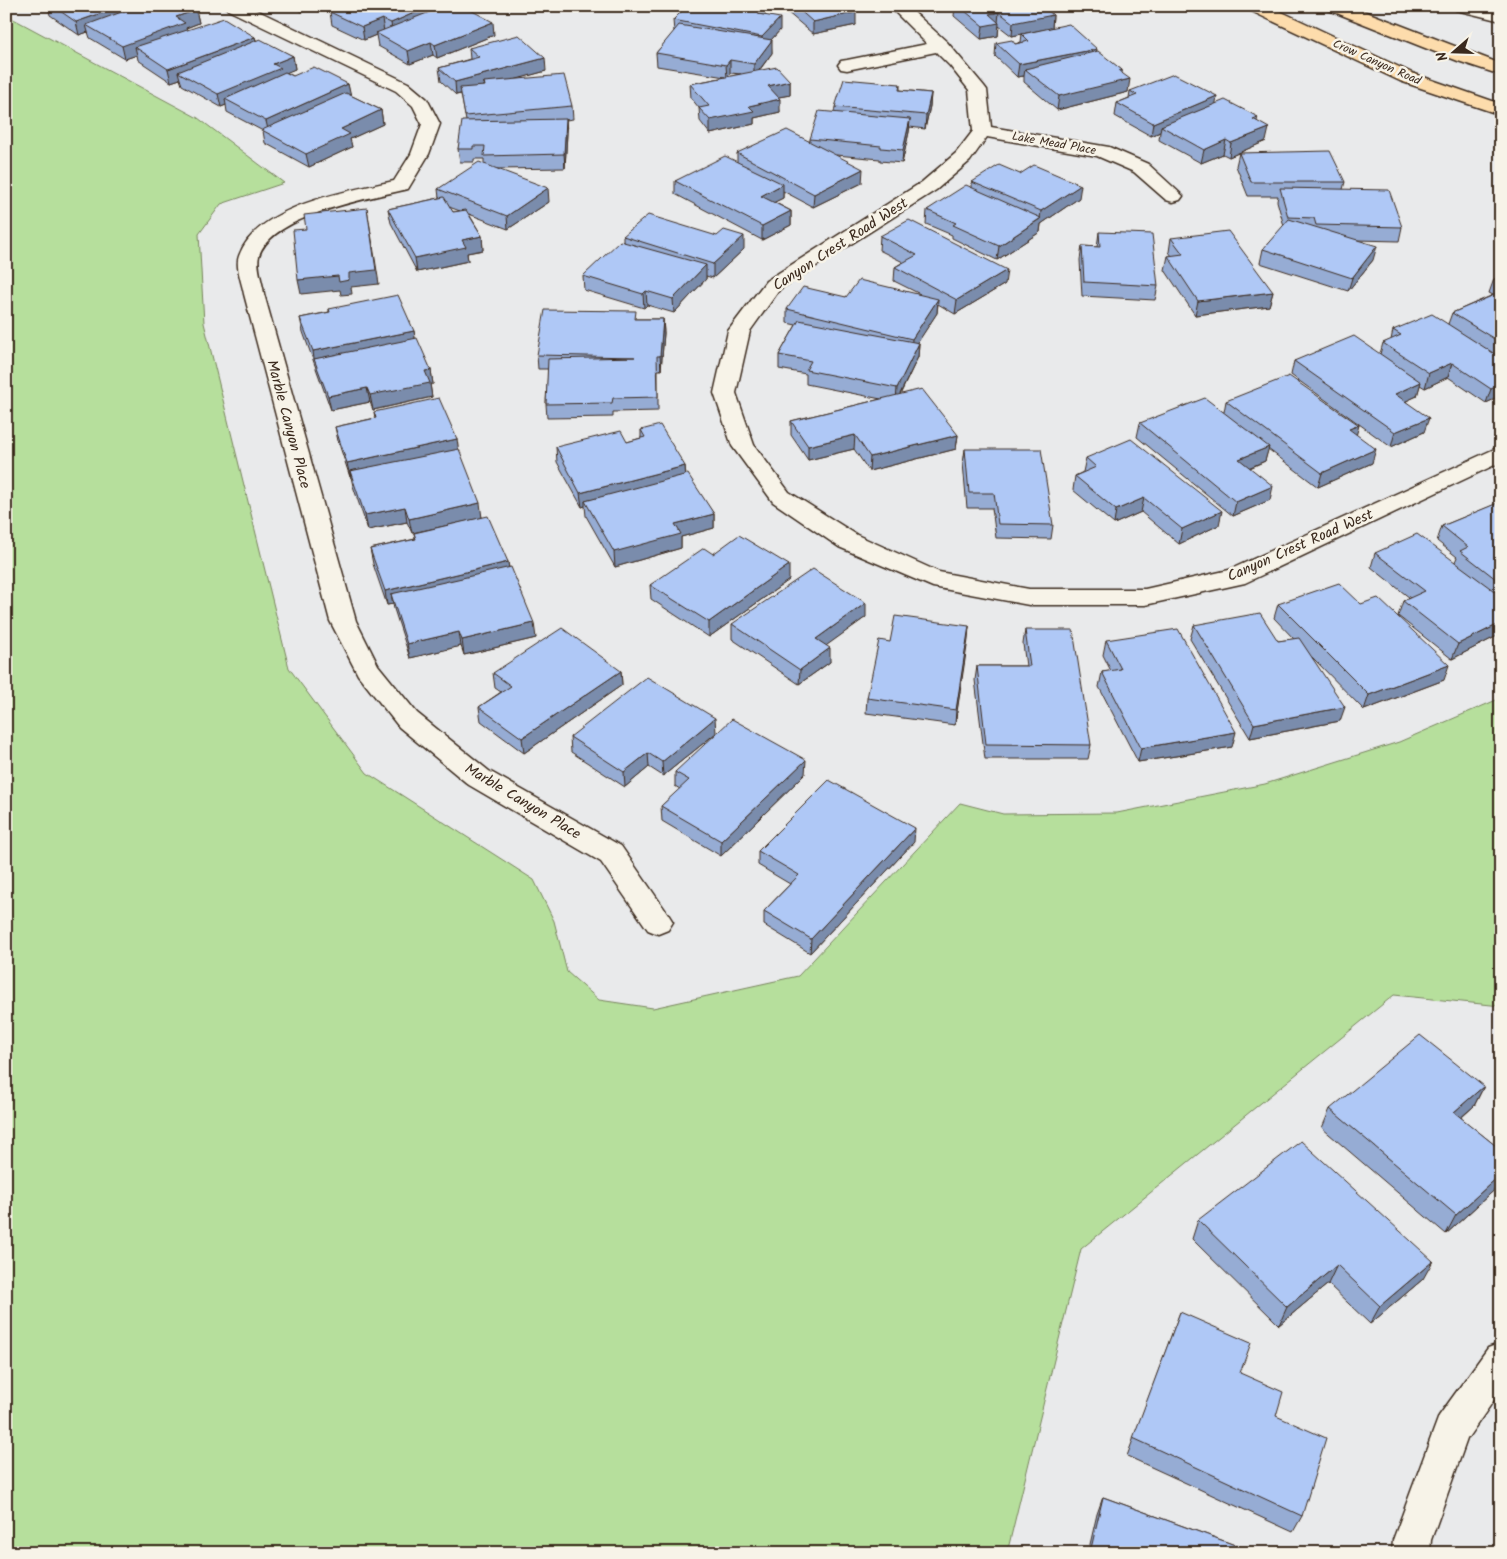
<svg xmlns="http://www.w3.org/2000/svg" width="1507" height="1559" font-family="Kalam,sans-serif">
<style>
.green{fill:#b6df9c;stroke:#78845d}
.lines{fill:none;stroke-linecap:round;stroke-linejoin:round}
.minor-casing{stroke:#3b2a1e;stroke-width:3}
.major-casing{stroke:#3b2a1e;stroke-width:3}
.minor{fill:#f7f3e8;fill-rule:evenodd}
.major{fill:#fddcac;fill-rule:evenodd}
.wall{fill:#96acd4;stroke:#3b2a1e;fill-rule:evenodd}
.shaded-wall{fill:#7a8cac;stroke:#3b2a1e}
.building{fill:#afc8f6;stroke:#3b2a1e}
.labels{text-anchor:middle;stroke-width:5;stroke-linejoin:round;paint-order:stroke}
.far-street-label{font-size:12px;fill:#3b2a1e;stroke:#f7f3e8}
.street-label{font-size:15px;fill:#3b2a1e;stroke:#f7f3e8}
</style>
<rect width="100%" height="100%" fill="#e9eaeb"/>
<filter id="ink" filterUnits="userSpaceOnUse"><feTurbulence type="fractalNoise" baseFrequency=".02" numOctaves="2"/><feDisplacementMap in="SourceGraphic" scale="10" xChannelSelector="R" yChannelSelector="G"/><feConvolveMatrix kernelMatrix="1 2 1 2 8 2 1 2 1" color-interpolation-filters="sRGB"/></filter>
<g filter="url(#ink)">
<!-- green -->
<polygon class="green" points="6,15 198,118 284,183 221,204 199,234 204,323 289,668 367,773 534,880 554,921 567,972 599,1000 653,1008 798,976 960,803 1003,814 1117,813 1265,784 1399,742 1501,698 1501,1006 1394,995 1081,1249 1007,1553 6,1553"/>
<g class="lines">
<!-- minor casing -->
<g class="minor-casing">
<g id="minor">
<path d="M226 6H248L408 83 427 99 440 124 429 154 408 189C371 198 271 215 259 256 256 267 263 283 264 294L356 621 378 665 417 713 489 771 621 846 668 914 673 922 668 930 658 934 648 930 601 862 469 785 399 727 358 675 330 621 244 294C242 283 235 266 239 256 257 205 348 191 394 181L411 154 422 124 413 106 396 91 228 10Z"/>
<polygon points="889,6 907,6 947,42 984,86 987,90 991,127 1109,147 1148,164 1183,196 1180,200 1173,202 1166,200 1134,172 1097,156 987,137 970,161 936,190 780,289 750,331 736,393 754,445 789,492 857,535 939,572 1029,589 1145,589 1229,570 1501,446 1501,462 1245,583 1145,605 1029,605 933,587 839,547 773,502 732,446 714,393 728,331 766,281 922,182 956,153 973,131 969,90 950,66 936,52 847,70 841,69 838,65 841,61 847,60 927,44"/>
<polygon points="1454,6 1483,6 1501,11 1501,21 1456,10"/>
<polygon points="1501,1343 1501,1390 1467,1439 1431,1540 1430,1553 1392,1553 1393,1540 1439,1416 1488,1348"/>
</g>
</g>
<!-- major casing -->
<g class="major-casing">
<g id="major">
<polygon points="1247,6 1269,6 1412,73 1501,104 1501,115 1400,81 1249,10"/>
<polygon points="1327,6 1351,6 1501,64 1501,75 1458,61 1329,10"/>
</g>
</g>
<!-- minor -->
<use href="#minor" class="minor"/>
<!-- major -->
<use href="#major" class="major"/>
</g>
<!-- wall -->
<g class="wall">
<polygon points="48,6 190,6 196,10 199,23 186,28 187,30 255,37 256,40 293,56 295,69 286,72 293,76 348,84 350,95 381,110 383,124 350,139 352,147 309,167 265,143 263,131 227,112 226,105 221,107 182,85 180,79 171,82 138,60 137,55 125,59 90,38 88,32 79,35 50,15"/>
<polygon points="293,6 318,6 302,12"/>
<path d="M765 6V15L780 30 771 40 772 53 759 71 790 81V95L778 97 780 112 754 118V124L710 134 700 121 699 108 691 98 690 84 725 77 657 66 656 53 674 32 673 20ZM730 73 741 74 727 77Z"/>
<polygon points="780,6 850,6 856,25 813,34"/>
<polygon points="955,6 1050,6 1049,12 1053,15 1052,28 1096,52 1122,70 1122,73 1128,92 1057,110 1024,82 1024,76 1017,77 995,56 996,43 1015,44 1021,42 1022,34 1012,36 999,26 998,36 981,39 954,16"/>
<polygon points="330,12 494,35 437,58 433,55 410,64 378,46 376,35 364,40 332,25"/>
<path d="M469 48 546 71 516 79 572 106 573 119 566 120 567 133 565 168 497 169 549 202 508 229 469 214 482 236 483 250 467 253 468 261 417 272 391 223 388 209 439 198 438 189 484 164V159H474V162H460L458 149 466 121 461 94 456 95 441 81 439 68 470 59ZM449 207 460 211 453 212Z"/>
<polygon points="900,84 900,90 931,93 930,106 925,129 910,127 909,132 902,163 880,161 880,159 836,155 862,183 813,207 783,191 783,198 774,202 791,211 791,225 762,240 675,194 675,181 737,162 737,153 810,141 810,139 834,112 835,107"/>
<polygon points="1130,91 1216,104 1258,117 1257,121 1266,141 1229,157 1223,154 1201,163 1159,140 1160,132 1151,136 1115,116 1117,103 1129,98"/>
<polygon points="1239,153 1345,182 1343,189 1402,227 1399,241 1356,240 1373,260 1348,291 1260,263 1263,249 1284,226 1277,201 1278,196 1248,196 1236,166"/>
<polygon points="972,182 1079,198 1041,224 1040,232 997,260 952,238 952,235 926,224 927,210 972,188"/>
<polygon points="1099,232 1158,286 1155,300 1082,296 1080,260 1082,246 1097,247"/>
<polygon points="623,236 744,249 713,278 706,276 706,279 674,313 647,305 644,308 584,290 583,276 623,242"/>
<polygon points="880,236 1005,284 955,314 938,304 937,313 917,343 919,343 918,357 900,395 958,435 956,449 869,471 854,449 808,460 791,435 791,421 881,399 806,384 806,374 779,369 779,355 796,325 787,323 787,309 846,297 920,294 894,281 895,267 903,262 879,250"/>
<polygon points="1171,238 1273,292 1269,306 1195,315 1165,270 1168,256 1172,256 1169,252"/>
<polygon points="1501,276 1501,396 1486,403 1448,377 1425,388 1420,385 1417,396 1406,401 1424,432 1391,447 1291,375 1294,361 1380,354 1383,343 1391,340 1393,330 1448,324 1452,313 1493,295 1489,293 1494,279"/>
<polygon points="329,309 414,331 415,339 431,370 433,384 430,384 432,397 373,410 370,402 331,410 303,332 300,318 329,312"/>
<polygon points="636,319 663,319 664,333 661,370 658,370 658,411 613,412 613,417 547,418 546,404 548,369 538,369 537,355"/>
<polygon points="1226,401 1359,425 1356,434 1372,463 1318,487 1268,449 1265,461 1250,468 1270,500 1233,516 1137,437 1140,423 1224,412"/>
<polygon points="374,412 458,449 482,517 508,562 509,568 536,638 464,655 461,646 410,658 394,609 393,604 387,605 373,564 370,549 415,539 414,533 441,527 412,533 407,522 368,530 353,486 351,477 350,477 338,441 335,427 375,418"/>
<polygon points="641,430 685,466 686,475 714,514 714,528 681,537 681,548 615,567 586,516 585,506 582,507 557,462 556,447 627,442 641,438"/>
<polygon points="965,449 1053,525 1051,539 996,538 992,508 967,508 963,463"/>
<polygon points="1086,458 1219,525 1179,544 1141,512 1114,524 1073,490 1075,476 1083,472"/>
<polygon points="1501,502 1501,634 1452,659 1398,616 1403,601 1410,598 1371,567 1375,553 1455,562 1457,557 1437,541 1442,526"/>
<polygon points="713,554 789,580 709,637 651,599 650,585"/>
<polygon points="1278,604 1361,604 1444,680 1364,710 1312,657 1340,721 1250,738 1190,639 1194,625 1278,641 1294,639 1274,618"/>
<polygon points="866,617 826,645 830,662 799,684 732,639 732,624"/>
<polygon points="969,626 955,725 866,713 867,698"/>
<polygon points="1025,630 1091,745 1088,759 985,759 975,680 977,666 1026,666 1023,644"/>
<polygon points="1106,640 1232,747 1138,762 1099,687 1102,672 1111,671 1103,655"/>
<polygon points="621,671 622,685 524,753 481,721 479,707 501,692 495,688 493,673"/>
<polygon points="716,733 663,776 649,767 625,787 571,752 570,737"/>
<polygon points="675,772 805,774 721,856 662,821 661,806 680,789 675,786"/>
<polygon points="914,842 810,953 764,925 764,911 790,884 758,865 758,851"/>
<polygon points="1484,1086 1474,1106 1461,1118 1501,1150 1501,1184 1446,1234 1322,1128 1330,1109"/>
<polygon points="1198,1220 1423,1279 1370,1324 1328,1284 1279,1325 1192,1239"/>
<polygon points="1180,1312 1240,1373 1276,1416 1302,1516 1293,1532 1127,1456"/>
<polygon points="1103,1497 1257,1553 1088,1553 1097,1514"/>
</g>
<!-- shaded-wall -->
<g class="shaded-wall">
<polygon points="122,6 163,6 86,25 88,32 79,35 76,22"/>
<polygon points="301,6 318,6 302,12"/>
<polygon points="430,6 448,6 393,36 391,23"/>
<polygon points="765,6 765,19 758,14"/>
<polygon points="1050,6 1049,16 1053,15 1052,28 1012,36 1013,23 1044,7"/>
<polygon points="196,10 199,23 186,28 188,36 135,47 137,55 125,59 122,46 176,17"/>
<polygon points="856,12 856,25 813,34 813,22"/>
<polygon points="999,12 998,23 999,23 998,36 981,39 983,26 989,14"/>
<polygon points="780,18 780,30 762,50 762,37"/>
<polygon points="382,19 384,32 376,33 376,35 364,40 362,27"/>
<polygon points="493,22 494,35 437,58 435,45"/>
<polygon points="255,37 258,50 178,72 180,79 171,82 168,69"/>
<polygon points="772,40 772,53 754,77 754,64"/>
<polygon points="431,42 433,55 410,64 408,51"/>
<polygon points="1097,49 1095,62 1025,69 1024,76 1017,77 1019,64"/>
<polygon points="293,56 295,69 225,99 226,105 221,107 218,94 273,64"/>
<polygon points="545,58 546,71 485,88 484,82 484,88 456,95 455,82"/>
<polygon points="730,60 730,73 727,78 726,65"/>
<polygon points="1122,70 1121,81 1130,79 1128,92 1057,110 1059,96"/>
<polygon points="790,81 790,95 768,99 768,86"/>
<polygon points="348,84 351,97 269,134 266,121"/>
<polygon points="931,93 930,106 925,129 926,115"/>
<polygon points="1217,96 1215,109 1161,126 1160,132 1151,136 1153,123"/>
<polygon points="780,99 780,112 754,118 754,124 710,134 710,120 749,106"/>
<polygon points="381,110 383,124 350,139 352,147 309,167 306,154 341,129"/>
<polygon points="566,119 567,133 565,168 564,154"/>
<polygon points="910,119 909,132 902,163 903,150"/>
<polygon points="1269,128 1266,141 1229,157 1231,143"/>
<polygon points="1226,140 1223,154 1201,163 1204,150"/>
<polygon points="863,169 862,183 813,207 814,194"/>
<polygon points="783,184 783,198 761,209 761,196"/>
<polygon points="1081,185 1079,198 1041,224 1040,232 997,260 999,246 1040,219 1041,211"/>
<polygon points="548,188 549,202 508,229 507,216"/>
<polygon points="367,208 379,284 351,287 352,294 341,295 340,290 301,294 298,280 349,273"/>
<polygon points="791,211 791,225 762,240 762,226"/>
<polygon points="482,236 483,250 467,253 468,261 417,272 415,258 462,240"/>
<polygon points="744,236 744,249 713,278 713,264"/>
<polygon points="1377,246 1373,260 1348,291 1352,278"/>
<polygon points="706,265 706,279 674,313 673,299"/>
<polygon points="1007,270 1005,284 955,314 957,300"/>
<polygon points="646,291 647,305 644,308 643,294"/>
<polygon points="1273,292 1269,306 1195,315 1198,301"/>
<polygon points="938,299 937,313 911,353 912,339"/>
<polygon points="663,319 664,333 661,370 660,356"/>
<polygon points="414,331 416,345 314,359 313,351"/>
<polygon points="919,343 918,357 896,402 897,388"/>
<polygon points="1452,363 1448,377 1425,388 1429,373"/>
<polygon points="431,370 433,384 430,384 432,397 373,410 370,395 425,371"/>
<polygon points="1421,382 1417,396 1391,408 1395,394"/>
<polygon points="1501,384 1501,396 1486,403 1491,389"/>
<polygon points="367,388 370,402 331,410 328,396"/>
<polygon points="1429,418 1424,432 1391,447 1395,432"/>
<polygon points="1359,425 1355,440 1349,429"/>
<polygon points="855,435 854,449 808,460 808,446"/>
<polygon points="958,435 956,449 869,471 870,457"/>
<polygon points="457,439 459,453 350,471 351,477 350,477 347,463"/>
<polygon points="1269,447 1265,461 1236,473 1239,459"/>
<polygon points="1376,449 1372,463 1318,487 1322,473"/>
<polygon points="685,466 686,480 585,501 585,506 582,507 580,493"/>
<polygon points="1273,486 1270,500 1233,516 1236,502"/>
<polygon points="1144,498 1141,512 1114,524 1116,510"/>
<polygon points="480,503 482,518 412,533 409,519"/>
<polygon points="405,507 407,522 368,530 365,515"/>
<polygon points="1222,511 1219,525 1179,544 1182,529"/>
<polygon points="714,514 714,528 681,537 681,548 615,567 614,552 675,524"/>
<polygon points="508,562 510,576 391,594 393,604 387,605 385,591"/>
<polygon points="789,565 789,580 709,637 709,622"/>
<polygon points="866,603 866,617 816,653 816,639"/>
<polygon points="534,623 536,638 464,655 462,640"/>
<polygon points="1501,623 1501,634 1452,659 1458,644"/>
<polygon points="969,626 968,640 955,725 956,710"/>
<polygon points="459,632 461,646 410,658 407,644"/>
<polygon points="830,648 830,662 799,684 800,670"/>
<polygon points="1449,665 1444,680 1364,710 1369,695"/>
<polygon points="621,671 622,685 524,753 522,738"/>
<polygon points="1345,707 1340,721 1250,738 1254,724"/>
<polygon points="715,718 716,733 663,776 662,762"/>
<polygon points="1236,732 1232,747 1138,762 1141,748"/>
<polygon points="648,753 649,767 625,787 624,772"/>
<polygon points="806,760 805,774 721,856 721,841"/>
<polygon points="915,828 914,842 810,953 811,939"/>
<polygon points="1484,1086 1474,1106 1444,1132 1454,1112"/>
<polygon points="1501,1174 1501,1184 1446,1234 1456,1215"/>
<polygon points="1433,1261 1423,1279 1370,1324 1380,1306"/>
<polygon points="1337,1265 1328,1284 1279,1325 1287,1307"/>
</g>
<!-- building -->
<g class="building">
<polygon points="53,6 122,6 76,22"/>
<polygon points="138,6 190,6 196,10 176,17 185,23 122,46 86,25"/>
<polygon points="343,6 430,6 391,23 382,19 362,27 330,12"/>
<polygon points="445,6 463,6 493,22 435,45 431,42 408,51 376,33"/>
<polygon points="687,6 765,6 758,14 780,18 762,37 673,20"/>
<polygon points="795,6 849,6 856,12 813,22"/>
<polygon points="959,6 1050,6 1044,7 1053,15 1013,23 999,12 989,14 999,23 983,26"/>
<polygon points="224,18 255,37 168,69 135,47"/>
<polygon points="1069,24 1097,49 1019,64 996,43 1012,40 1015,44 1029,41 1022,34"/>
<polygon points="679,25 772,40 754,64 730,60 726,65 656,53"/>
<polygon points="519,35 545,58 455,82 439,68 479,57 469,48"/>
<polygon points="260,39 293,56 273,64 281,68 218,94 178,72"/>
<polygon points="1098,51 1122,70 1119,71 1130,79 1059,96 1025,69"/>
<polygon points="314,67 348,84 266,121 225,99 285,72 293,76"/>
<polygon points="777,67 790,81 768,86 780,99 749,106 754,111 710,120 699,108 709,106 690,84"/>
<polygon points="1174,74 1217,96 1153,123 1117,103 1137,95 1130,91"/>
<polygon points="564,75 572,106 465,116 460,88 485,86 484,82"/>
<polygon points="844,79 900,84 899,90 931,93 926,115 835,107"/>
<polygon points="346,93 381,110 341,129 350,134 306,154 262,130"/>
<polygon points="1225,100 1258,117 1253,119 1269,128 1231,143 1226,140 1204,150 1161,126"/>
<polygon points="819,111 910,119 903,150 881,148 881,146 810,139"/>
<polygon points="566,119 564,154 484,156 485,146 473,146 473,149 458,149 462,121"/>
<polygon points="787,130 863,169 814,194 737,153"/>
<polygon points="1330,151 1345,182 1251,182 1239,153"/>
<polygon points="725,156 783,184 761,196 791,211 762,226 675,181"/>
<polygon points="479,162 548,188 507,216 438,189"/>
<polygon points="999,165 1020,174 1034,165 1081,185 1041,211 972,182"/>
<polygon points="966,185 1041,218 999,246 953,225 956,223 927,210"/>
<polygon points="1280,188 1389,190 1402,227 1316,225 1314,218 1288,217"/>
<polygon points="444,197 453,212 466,210 482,236 462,240 466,247 415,258 388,209"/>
<polygon points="367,208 376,270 349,273 349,280 339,282 338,276 298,280 293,230 306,229 304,215"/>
<polygon points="648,215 717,236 724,230 744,236 713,264 623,236"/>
<polygon points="1289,219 1377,246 1352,278 1263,249"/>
<polygon points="909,220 1007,270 957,300 895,267 917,255 880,236"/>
<polygon points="1228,231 1273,292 1198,301 1168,256 1183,254 1171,238"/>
<polygon points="1099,232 1152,234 1158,286 1084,282 1082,246 1100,247"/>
<polygon points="620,241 706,265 673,299 646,291 643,294 583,276"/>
<polygon points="1501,276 1501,283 1494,279"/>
<polygon points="859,280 938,299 912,339 787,309 803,287 846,297"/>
<polygon points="1501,292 1501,343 1452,313"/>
<polygon points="398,295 414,331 313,351 300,318 330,312 329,309"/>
<polygon points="545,310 636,311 635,319 663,319 660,356 657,356 658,397 613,398 612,403 546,404 548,359 635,357 537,355"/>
<polygon points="1432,314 1501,358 1501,384 1491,389 1452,363 1429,373 1383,343 1401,335 1393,330"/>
<polygon points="799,320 919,343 897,388 806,370 811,361 779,355"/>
<polygon points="1354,336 1421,382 1395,394 1429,418 1395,432 1294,361"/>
<polygon points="417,338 431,370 425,371 430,383 370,395 367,388 328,396 314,359"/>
<polygon points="1289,376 1359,425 1349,429 1376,449 1322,473 1226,401"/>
<polygon points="922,389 958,435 870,457 855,435 808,446 791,421"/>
<polygon points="439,398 457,439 347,463 335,427 376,418 374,412"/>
<polygon points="1205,398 1269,447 1239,459 1273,486 1236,502 1140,423"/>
<polygon points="660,425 685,466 580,493 556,447 621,431 627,442 645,437 641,430"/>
<polygon points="1131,439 1222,511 1182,529 1144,498 1116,510 1075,476 1096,467 1086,458"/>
<polygon points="459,449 480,503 409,519 405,507 365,515 350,471"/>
<polygon points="965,449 1041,449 1053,525 998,524 994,493 969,493"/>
<polygon points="688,474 714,514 675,524 681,534 614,552 585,501"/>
<polygon points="1500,502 1501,502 1501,583 1460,551 1468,547 1442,526"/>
<polygon points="488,516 508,562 385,591 370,549 416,539 414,533"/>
<polygon points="1417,534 1501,596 1501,623 1458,644 1403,601 1425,591 1375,553"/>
<polygon points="739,535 789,565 709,622 650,585 704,548 713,554"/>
<polygon points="511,567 534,623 462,640 459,632 407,644 391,594"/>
<polygon points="813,569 866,603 816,639 830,648 800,670 732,624"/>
<polygon points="1339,583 1361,604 1378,598 1449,665 1369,695 1278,604"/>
<polygon points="1260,613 1278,641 1299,638 1345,707 1254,724 1194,625"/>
<polygon points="895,616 969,626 956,710 867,698 879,640 890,642"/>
<polygon points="562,628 621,671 522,738 479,707 511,686 493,673"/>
<polygon points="1178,629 1236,732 1141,748 1102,672 1121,669 1106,640"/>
<polygon points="1025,630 1073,630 1091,745 986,744 977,666 1030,666"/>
<polygon points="647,677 715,718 662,762 648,753 624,772 570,737"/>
<polygon points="732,719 806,760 721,841 661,806 689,780 675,772"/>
<polygon points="829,780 915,828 811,939 764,911 799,875 758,851"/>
<polygon points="1420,1035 1484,1086 1454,1112 1501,1150 1501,1174 1456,1215 1330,1109"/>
<polygon points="1301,1141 1433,1261 1380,1306 1337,1265 1287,1307 1198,1220"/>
<polygon points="1180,1312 1251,1343 1240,1373 1283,1392 1276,1416 1326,1438 1302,1516 1133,1438"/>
<polygon points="1103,1497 1257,1553 1090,1553"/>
</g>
</g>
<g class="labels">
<!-- far-street labels -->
<g class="far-street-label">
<text transform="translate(1377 62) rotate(24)" y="4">Crow Canyon Road</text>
<text transform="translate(1054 143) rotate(10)" y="4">Lake Mead Place</text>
</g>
<!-- street labels -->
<g class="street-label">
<text transform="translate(840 244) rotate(-33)" y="5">Canyon Crest Road West</text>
<text transform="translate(289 424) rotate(75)" y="5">Marble Canyon Place</text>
<text transform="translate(1300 545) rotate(-24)" y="5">Canyon Crest Road West</text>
<text transform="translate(523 801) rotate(31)" y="5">Marble Canyon Place</text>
</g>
</g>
<!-- margin -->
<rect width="1507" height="1559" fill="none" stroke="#f7f3e8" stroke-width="25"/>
<rect x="12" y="12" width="1482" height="1534" fill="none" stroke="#3b2a1e" stroke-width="2" filter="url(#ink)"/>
<!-- north arrow -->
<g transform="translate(1454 52) rotate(250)" stroke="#f7f3e8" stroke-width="4" paint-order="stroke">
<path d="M0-4L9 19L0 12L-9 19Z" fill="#3b2a1e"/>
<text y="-8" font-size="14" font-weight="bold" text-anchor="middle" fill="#3b2a1e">N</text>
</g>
</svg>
